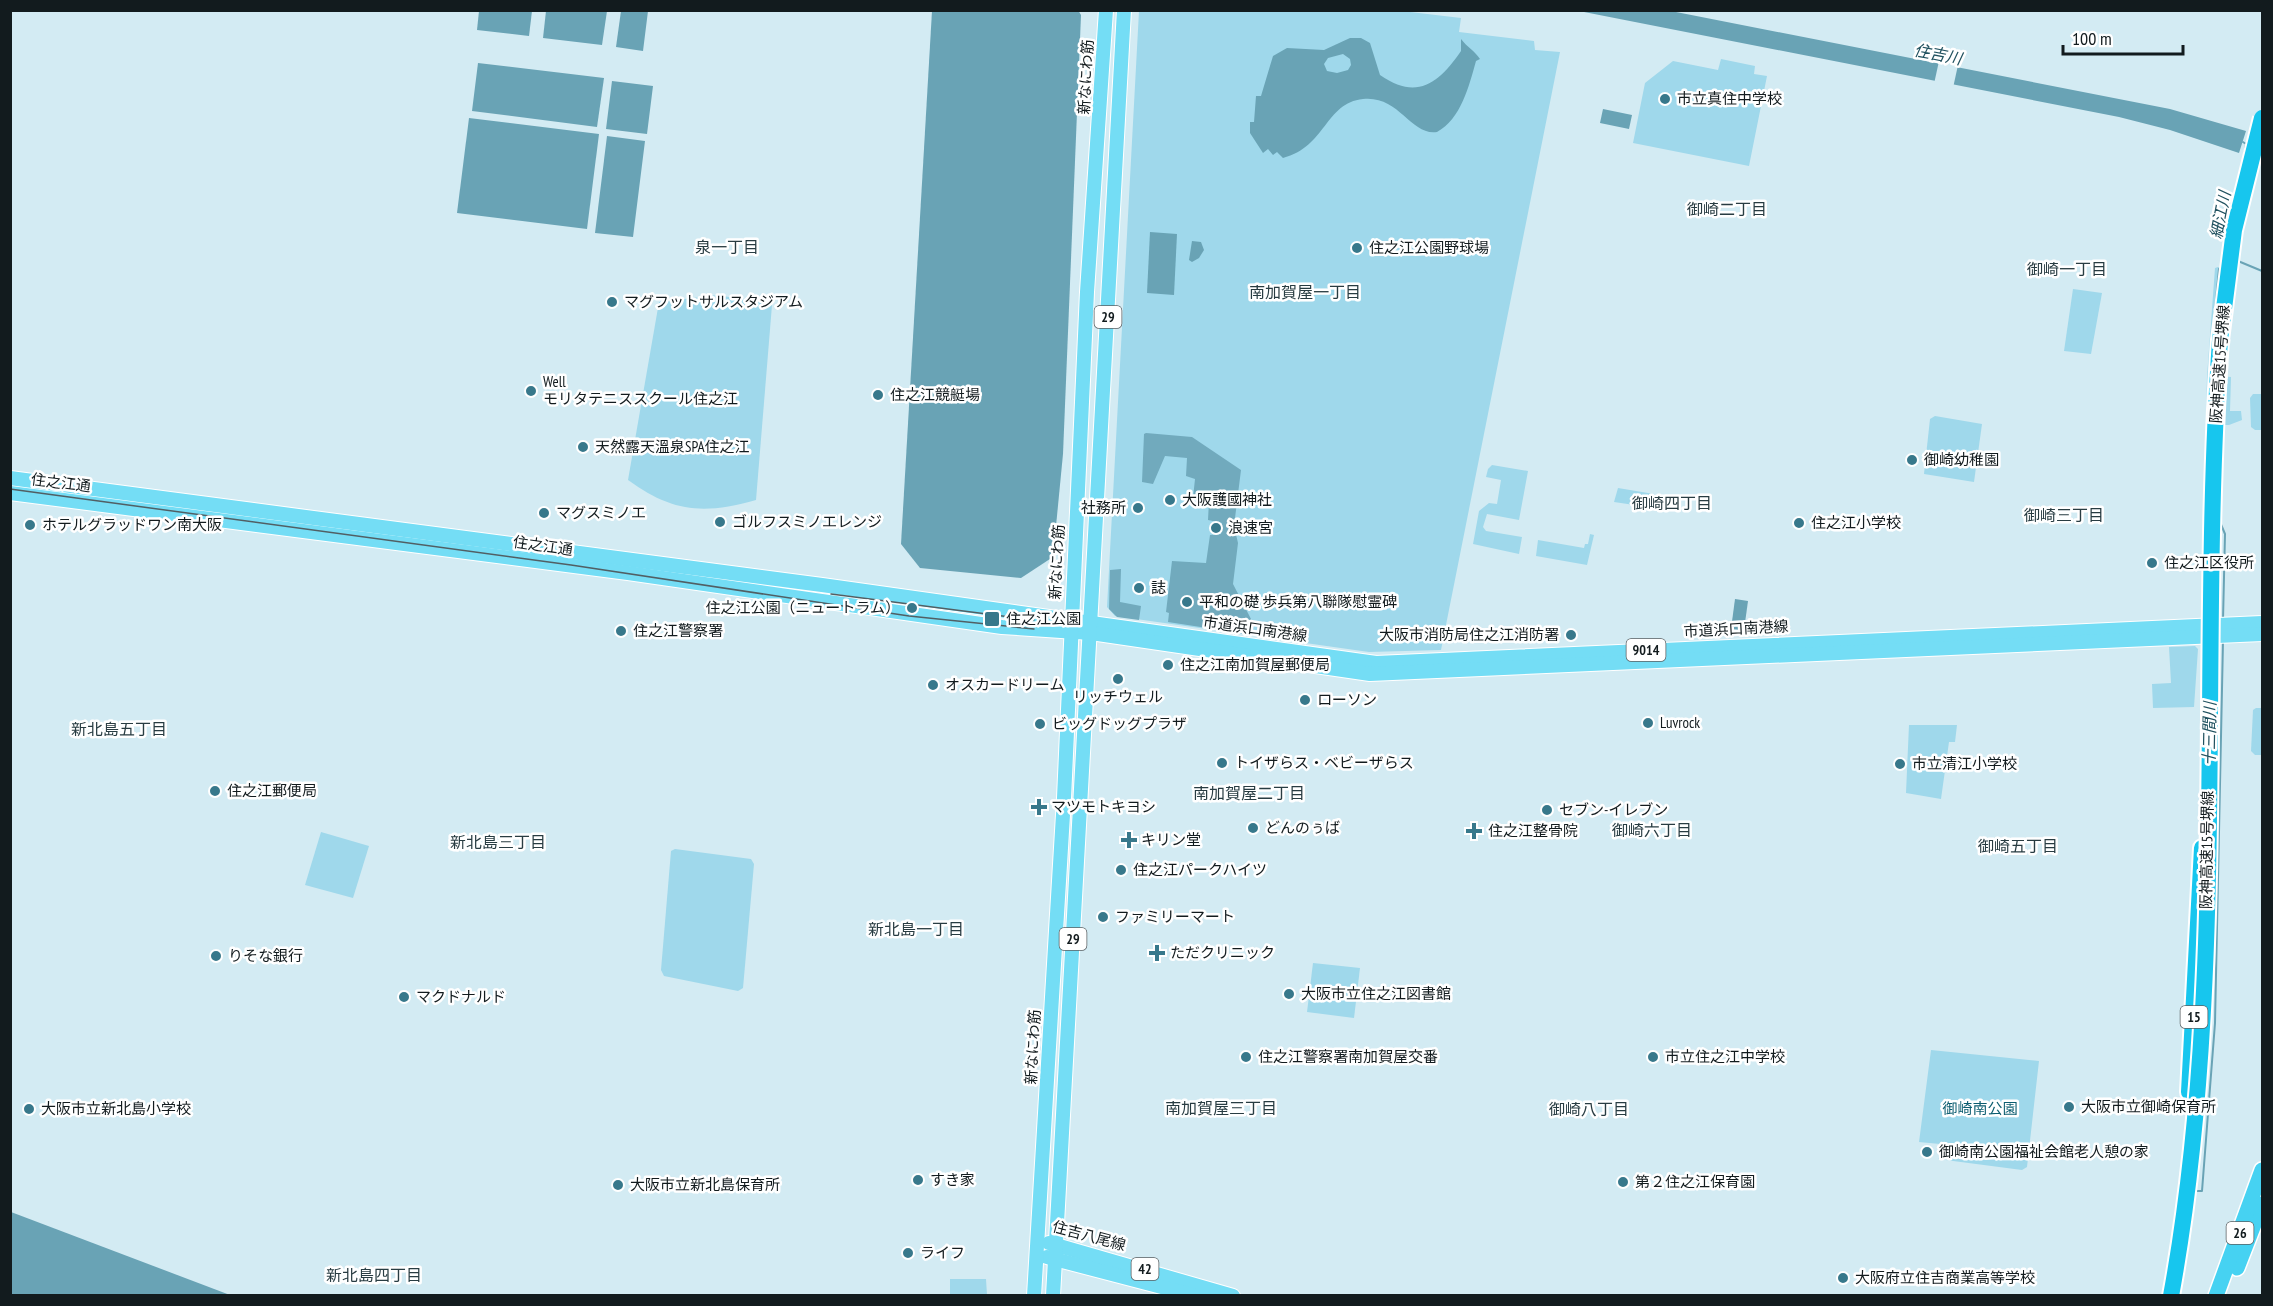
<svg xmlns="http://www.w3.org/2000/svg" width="2273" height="1306" font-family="'PT Sans Narrow','Noto Sans JP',sans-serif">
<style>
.green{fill:#9fd8eb}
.forest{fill:#71aabd}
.water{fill:#69a3b5;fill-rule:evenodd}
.pier{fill:#d3ebf3}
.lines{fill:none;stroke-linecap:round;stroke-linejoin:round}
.stream{stroke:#69a3b5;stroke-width:2}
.primary-casing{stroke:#fff;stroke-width:16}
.trunk-casing{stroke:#fff;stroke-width:18}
.motorway-casing{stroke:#fff;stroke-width:20}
.primary{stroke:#74ddf5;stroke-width:14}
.trunk{stroke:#46d2f2;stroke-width:15}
.motorway{stroke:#17c6ee;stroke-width:16}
.tram{stroke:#515f64;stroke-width:1.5}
.motorway-bridge-casing{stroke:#fff;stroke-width:20;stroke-linecap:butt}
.motorway-bridge{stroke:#17c6ee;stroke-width:16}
.poi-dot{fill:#37788b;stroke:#fff;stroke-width:2}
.labels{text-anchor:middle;stroke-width:5;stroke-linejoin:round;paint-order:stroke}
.shield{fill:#fff;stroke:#595f62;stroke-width:1.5}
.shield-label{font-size:14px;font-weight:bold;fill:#121b1e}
.street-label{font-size:15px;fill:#121b1e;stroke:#fff}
.poi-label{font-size:15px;fill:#121b1e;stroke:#fff;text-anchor:start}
.park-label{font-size:15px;fill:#0c5d70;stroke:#fff}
.water-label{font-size:16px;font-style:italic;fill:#20515f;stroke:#fff}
.neighbourhood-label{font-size:16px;fill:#283c42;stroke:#fff}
</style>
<rect width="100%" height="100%" fill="#d3ebf3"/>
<!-- green -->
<g class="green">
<polygon points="1139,11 1402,11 1461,18 1459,32 1534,41 1535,50 1560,52 1441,650 1369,652 1115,616 1107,607"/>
<polygon points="1721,59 1755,66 1754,74 1767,76 1749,166 1633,143 1645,83 1673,61 1718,70"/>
<polygon points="2218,267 2230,271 2221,376 2231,377 2230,411 2241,411 2242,420 2229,425 2217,425 2216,459 2205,459 2207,377 2215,268"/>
<polygon points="2073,289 2102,293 2091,354 2064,351"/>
<path d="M718 295 772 305 756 500C703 515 672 512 628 480L659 302Z"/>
<polygon points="2253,394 2262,394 2262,430 2255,430 2251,427 2250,398"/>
<polygon points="1935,416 1982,424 1974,482 1924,474 1930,419"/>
<polygon points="1492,465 1528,471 1519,520 1487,514 1483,527 1486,531 1522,537 1519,554 1473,544 1479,511 1489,503 1497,504 1501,480 1486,477 1488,469"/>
<polygon points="1618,488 1678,498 1675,511 1614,502"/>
<polygon points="1590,534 1594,535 1587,565 1536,556 1538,540 1584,548 1585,544 1588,544"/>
<polygon points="2195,646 2198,649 2194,707 2153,708 2152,684 2171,683 2169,647"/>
<polygon points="2256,708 2262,708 2262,755 2255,755 2251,751 2253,710"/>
<polygon points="1909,725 1957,725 1955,742 1949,742 1941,799 1906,793"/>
<polygon points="321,832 369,846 353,898 305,885"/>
<polygon points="675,849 751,859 754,864 743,988 738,991 664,976 661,970 671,851"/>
<polygon points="1313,963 1360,968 1354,1018 1307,1012"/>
<polygon points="1931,1050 2039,1061 2027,1167 2022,1170 1938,1159 1940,1144 1919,1142"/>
<polygon points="950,1279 986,1279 987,1295 950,1295"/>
</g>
<!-- forest -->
<g class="forest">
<polygon points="1146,433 1192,437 1241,470 1234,526 1238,543 1233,584 1251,619 1246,634 1168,622 1169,613 1166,612 1172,561 1206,563 1210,535 1221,534 1222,523 1208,520 1209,501 1193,498 1195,479 1186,476 1187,458 1165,456 1153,484 1142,482 1144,434"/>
<polygon points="1121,569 1120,602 1141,606 1139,620 1117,617 1109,609 1110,570"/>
</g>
<!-- water -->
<g class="water">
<polygon points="479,11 532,11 529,36 477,30"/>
<polygon points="546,11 607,11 602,45 543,38"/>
<polygon points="621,11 648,11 643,51 616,47"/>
<polygon points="932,11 1078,10 1081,15 1063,454 1053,557 1021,578 920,568 901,544"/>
<polygon points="1579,11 1671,11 2170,109 2246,131 2239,153 2170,130 2119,117"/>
<path d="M1350 38H1361L1370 43 1380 75C1417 101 1439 83 1461 51V39C1467 47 1475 51 1480 59L1476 61C1469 86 1461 119 1437 132 1411 136 1399 95 1363 99 1325 103 1326 147 1283 158L1277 152 1273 155 1268 149 1263 153 1250 133V122H1254L1256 96H1261L1273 56 1287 48 1324 50ZM1343 54 1350 59 1351 65 1348 70 1337 73 1327 71 1324 64 1328 58Z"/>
<polygon points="478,63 604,78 597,127 472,111"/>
<polygon points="612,81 653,86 647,134 606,129"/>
<polygon points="1603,109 1632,115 1629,129 1600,123"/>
<polygon points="469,118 599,134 587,229 457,213"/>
<polygon points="607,136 645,141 633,237 595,233"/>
<polygon points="1150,232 1177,234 1174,295 1147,293"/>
<polygon points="1192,241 1201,242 1204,250 1199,258 1192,262 1189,260"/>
<polygon points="1735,599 1748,601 1744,630 1731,629"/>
<polygon points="10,1212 11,1212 230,1295 11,1295"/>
</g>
<!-- pier -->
<polygon class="pier" points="1939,61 1958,65 1953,88 1934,84"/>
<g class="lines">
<!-- stream -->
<g class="stream">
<polyline points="2243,142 2246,144 2244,157"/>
<polyline points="2238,261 2262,271"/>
<polyline points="2211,352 2219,269"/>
<polyline points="2220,522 2225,534 2223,620"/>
<polyline points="2193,1191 2202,1191 2215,1023 2223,641"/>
</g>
<!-- primary casing -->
<g class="primary-casing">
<g id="primary">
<polyline points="10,478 822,585 1376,663 2262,623"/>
<polyline points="10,493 628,573 1002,627 1091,633 1370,674 2262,634"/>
<polyline points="1049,1243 1233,1296"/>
<polyline points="1047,1257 1196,1296"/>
<polyline points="1034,1296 1064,798 1087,292 1106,10"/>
<polyline points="1053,1296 1124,10"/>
</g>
</g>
<!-- trunk casing -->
<g class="trunk-casing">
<g id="trunk">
<polyline points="2237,1268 2262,1204"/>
<polyline points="2216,1296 2262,1170"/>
</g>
</g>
<!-- motorway casing -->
<g class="motorway-casing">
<polyline id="motorway" points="2189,1092 2202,848"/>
</g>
<!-- primary -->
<use href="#primary" class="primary"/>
<!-- trunk -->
<use href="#trunk" class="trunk"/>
<!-- motorway -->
<use href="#motorway" class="motorway"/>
<!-- tram -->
<g class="tram">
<polyline points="10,489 571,565 909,616 1034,629"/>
<polyline points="831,594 1034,620"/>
</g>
<!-- motorway-bridge casing -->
<g class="motorway-bridge-casing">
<path id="motorway-bridge" d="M2171 1296C2229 980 2198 658 2220 340L2234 230 2262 118"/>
</g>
<!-- motorway-bridge -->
<use href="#motorway-bridge" class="motorway-bridge"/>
</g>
<!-- markers -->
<g class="poi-dot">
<circle cx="1665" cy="99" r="6"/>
<circle cx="1357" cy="248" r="6"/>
<circle cx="612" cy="302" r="6"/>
<circle cx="531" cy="391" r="6"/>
<circle cx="878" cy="395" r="6"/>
<circle cx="583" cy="447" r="6"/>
<circle cx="1912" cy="460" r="6"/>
<circle cx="1170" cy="500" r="6"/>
<circle cx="1138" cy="508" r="6"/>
<circle cx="544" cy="513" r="6"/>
<circle cx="720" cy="522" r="6"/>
<circle cx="1799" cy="523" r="6"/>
<circle cx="30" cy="525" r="6"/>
<circle cx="1216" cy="528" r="6"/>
<circle cx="2152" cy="563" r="6"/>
<circle cx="1139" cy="588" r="6"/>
<circle cx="1187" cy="602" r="6"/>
<circle cx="912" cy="608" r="6"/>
<rect x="984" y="611" width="16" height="16" rx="3"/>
<circle cx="621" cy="631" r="6"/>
<circle cx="1571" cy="635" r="6"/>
<circle cx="1168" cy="665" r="6"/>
<circle cx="1118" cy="679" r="6"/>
<circle cx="933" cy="685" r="6"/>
<circle cx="1305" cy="700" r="6"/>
<circle cx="1648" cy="723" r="6"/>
<circle cx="1040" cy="724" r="6"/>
<circle cx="1222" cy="763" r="6"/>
<circle cx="1900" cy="764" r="6"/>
<circle cx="215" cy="791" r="6"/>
<path d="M1036 798h6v6h6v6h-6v6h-6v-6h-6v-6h6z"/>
<circle cx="1547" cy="810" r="6"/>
<circle cx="1253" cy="828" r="6"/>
<path d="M1471 822h6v6h6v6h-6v6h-6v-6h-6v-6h6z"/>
<path d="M1126 831h6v6h6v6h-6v6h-6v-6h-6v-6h6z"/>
<circle cx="1121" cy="870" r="6"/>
<circle cx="1103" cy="917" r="6"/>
<path d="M1154 944h6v6h6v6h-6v6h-6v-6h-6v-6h6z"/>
<circle cx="216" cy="956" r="6"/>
<circle cx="1289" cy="994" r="6"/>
<circle cx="404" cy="997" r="6"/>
<circle cx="1246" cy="1057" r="6"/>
<circle cx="1653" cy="1057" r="6"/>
<circle cx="2069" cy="1107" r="6"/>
<circle cx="29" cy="1109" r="6"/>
<circle cx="1927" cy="1152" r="6"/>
<circle cx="918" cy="1180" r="6"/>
<circle cx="1623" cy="1182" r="6"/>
<circle cx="618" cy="1185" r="6"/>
<circle cx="908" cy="1253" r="6"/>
<circle cx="1843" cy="1278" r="6"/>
</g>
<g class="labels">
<!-- shield labels -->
<g class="shield">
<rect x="1094.5" y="306" width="27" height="22" rx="4.5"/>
<rect x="1626.5" y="639" width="39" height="22" rx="4.5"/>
<rect x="1059.5" y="928" width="27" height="22" rx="4.5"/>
<rect x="2180.5" y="1006" width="27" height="22" rx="4.5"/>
<rect x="2226.5" y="1222" width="27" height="22" rx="4.5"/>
<rect x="1131.5" y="1258" width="27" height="22" rx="4.5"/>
</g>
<g class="shield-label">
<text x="1108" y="322">29</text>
<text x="1646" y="655">9014</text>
<text x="1073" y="944">29</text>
<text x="2194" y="1022">15</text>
<text x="2240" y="1238">26</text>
<text x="1145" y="1274">42</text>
</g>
<!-- street labels -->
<g class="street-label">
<text transform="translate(1086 77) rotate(-87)" y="5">新なにわ筋</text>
<text transform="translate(2220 364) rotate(-86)" y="5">阪神高速15号堺線</text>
<text transform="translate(61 483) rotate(7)" y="5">住之江通</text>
<text transform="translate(543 546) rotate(8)" y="5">住之江通</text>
<text transform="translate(1057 562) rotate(-87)" y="5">新なにわ筋</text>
<text transform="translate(1255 629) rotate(8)" y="5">市道浜口南港線</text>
<text transform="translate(1736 629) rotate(-3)" y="5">市道浜口南港線</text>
<text transform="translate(2207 850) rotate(-89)" y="5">阪神高速15号堺線</text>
<text transform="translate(1033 1047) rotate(-87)" y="5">新なにわ筋</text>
<text transform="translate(1089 1236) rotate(15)" y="5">住吉八尾線</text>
</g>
<!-- poi labels -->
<g class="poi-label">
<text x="1677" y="104">市立真住中学校</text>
<text x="1369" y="253">住之江公園野球場</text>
<text x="624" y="307">マグフットサルスタジアム</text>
<text x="543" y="387">Well<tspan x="543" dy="17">モリタテニススクール住之江</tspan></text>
<text x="890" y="400">住之江競艇場</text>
<text x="595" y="452">天然露天溫泉SPA住之江</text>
<text x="1924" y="465">御崎幼稚園</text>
<text x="1182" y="505">大阪護國神社</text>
<text x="1126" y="513" text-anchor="end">社務所</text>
<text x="556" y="518">マグスミノエ</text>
<text x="732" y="527">ゴルフスミノエレンジ</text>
<text x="1811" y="528">住之江小学校</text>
<text x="42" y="530">ホテルグラッドワン南大阪</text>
<text x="1228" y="533">浪速宮</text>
<text x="2164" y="568">住之江区役所</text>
<text x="1151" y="593">誌</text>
<text x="1199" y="607">平和の礎 歩兵第八聯隊慰霊碑</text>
<text x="900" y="613" text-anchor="end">住之江公園（ニュートラム）</text>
<text x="1006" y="624">住之江公園</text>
<text x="633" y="636">住之江警察署</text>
<text x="1559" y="640" text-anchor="end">大阪市消防局住之江消防署</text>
<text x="1180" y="670">住之江南加賀屋郵便局</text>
<text x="945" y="690">オスカードリーム</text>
<text x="1118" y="702" text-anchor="middle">リッチウェル</text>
<text x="1317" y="705">ローソン</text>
<text x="1660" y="728">Luvrock</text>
<text x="1052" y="729">ビッグドッグプラザ</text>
<text x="1234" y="768">トイザらス・ベビーザらス</text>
<text x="1912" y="769">市立清江小学校</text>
<text x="227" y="796">住之江郵便局</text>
<text x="1051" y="812">マツモトキヨシ</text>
<text x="1559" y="815">セブン-イレブン</text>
<text x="1265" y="833">どんのぅば</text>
<text x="1488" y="836">住之江整骨院</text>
<text x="1141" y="845">キリン堂</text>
<text x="1133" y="875">住之江パークハイツ</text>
<text x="1115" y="922">ファミリーマート</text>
<text x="1170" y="958">ただクリニック</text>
<text x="228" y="961">りそな銀行</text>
<text x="1301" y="999">大阪市立住之江図書館</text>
<text x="416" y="1002">マクドナルド</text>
<text x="1258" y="1062">住之江警察署南加賀屋交番</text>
<text x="1665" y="1062">市立住之江中学校</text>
<text x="2081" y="1112">大阪市立御崎保育所</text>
<text x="41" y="1114">大阪市立新北島小学校</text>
<text x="1939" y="1157">御崎南公園福祉会館老人憩の家</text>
<text x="930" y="1185">すき家</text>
<text x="1635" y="1187">第２住之江保育園</text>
<text x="630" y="1190">大阪市立新北島保育所</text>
<text x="920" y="1258">ライフ</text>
<text x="1855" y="1283">大阪府立住吉商業高等学校</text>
</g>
<!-- park labels -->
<g class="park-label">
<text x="1980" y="1114">御崎南公園</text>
</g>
<!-- water labels -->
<g class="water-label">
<text transform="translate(1938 54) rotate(11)" y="6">住吉川</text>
<text transform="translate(2220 215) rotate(-79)" y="6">細江川</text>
<text transform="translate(2209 734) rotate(-89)" y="6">十三間川</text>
</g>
<!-- neighbourhood labels -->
<g class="neighbourhood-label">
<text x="1727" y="215">御崎二丁目</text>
<text x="727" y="253">泉一丁目</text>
<text x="2067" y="275">御崎一丁目</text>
<text x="1305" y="298">南加賀屋一丁目</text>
<text x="1672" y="509">御崎四丁目</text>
<text x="2064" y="521">御崎三丁目</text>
<text x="119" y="735">新北島五丁目</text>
<text x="1249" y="799">南加賀屋二丁目</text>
<text x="1652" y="836">御崎六丁目</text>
<text x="498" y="848">新北島三丁目</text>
<text x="2018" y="852">御崎五丁目</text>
<text x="916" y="935">新北島一丁目</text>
<text x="1221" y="1114">南加賀屋三丁目</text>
<text x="1589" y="1115">御崎八丁目</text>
<text x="374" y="1281">新北島四丁目</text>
</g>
</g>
<!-- border -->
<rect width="2273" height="1306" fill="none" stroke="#121b1e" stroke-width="24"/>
<!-- scale -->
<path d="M2063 45v9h120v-9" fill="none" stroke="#121b1e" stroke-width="3"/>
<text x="2072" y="45" font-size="18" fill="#121b1e" stroke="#ffffff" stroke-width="4.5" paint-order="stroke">100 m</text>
</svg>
